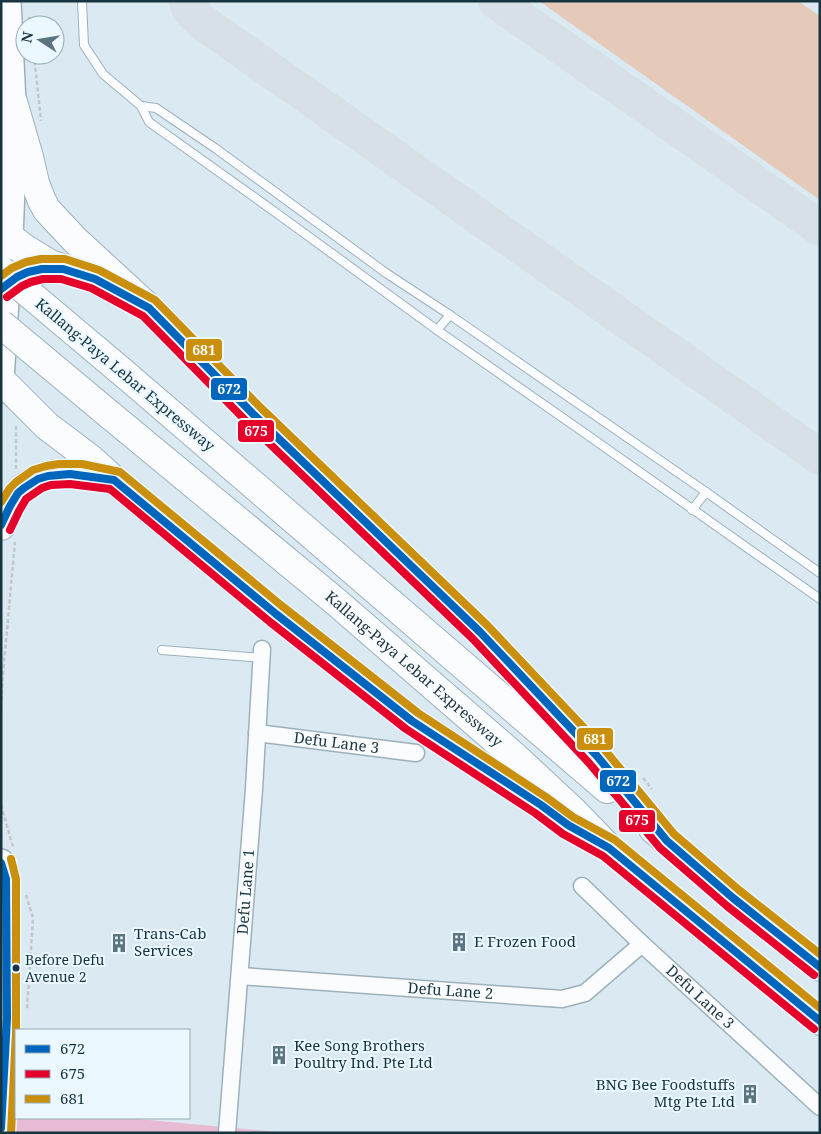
<svg xmlns="http://www.w3.org/2000/svg" width="821" height="1134" font-family="'Noto Serif',serif">
<style>
.green{fill:#e5caba}
.water{fill:#e7bbd3}
.lines{fill:none;stroke-linecap:round;stroke-linejoin:round}
.taxiway{stroke:#d6e0e6;stroke-width:36}
.lane-casing{stroke:#9db1bb;stroke-width:10}
.street-casing{stroke:#9db1bb;stroke-width:19}
.primary-casing{stroke:#9db1bb;stroke-width:28}
.highway-casing{stroke:#9db1bb;stroke-width:30}
.path{stroke:#c0c8cd;stroke-width:2.5;stroke-dasharray:4 2.5;stroke-linecap:butt}
.lane{stroke:#fafcfd;stroke-width:8}
.street{stroke:#fafcfd;stroke-width:16}
.primary{stroke:#fafcfd;stroke-width:25}
.highway{stroke:#fafcfd;stroke-width:28}
.highway-bridge-casing{stroke:#9db1bb;stroke-width:30;stroke-linecap:butt}
.highway-bridge{stroke:#fafcfd;stroke-width:28}
.bus-1-casing{stroke:#ebf8ff;stroke-width:11}
.bus-2-casing{stroke:#ebf8ff;stroke-width:11}
.bus-3-casing{stroke:#ebf8ff;stroke-width:11}
.bus-1{stroke:#0065bd;stroke-width:8}
.bus-2{stroke:#e4002b;stroke-width:8}
.bus-3{stroke:#ca8f0d;stroke-width:8}
.bus-dot{fill:#173441;stroke:#ebf8ff;stroke-width:2}
.labels{text-anchor:middle;stroke-width:4;stroke-linejoin:round;paint-order:stroke}
.bus-label{font-size:14px;fill:#173441;stroke:#ebf8ff;text-anchor:start}
.street-label{font-size:15px;fill:#173441;stroke:#ebf8ff}
.poi-label{font-size:15px;fill:#173441;stroke:#ebf8ff;text-anchor:start}
.line-badge{stroke:#ebf8ff;stroke-width:2}
.badge-label{font-size:14px;text-anchor:middle;font-weight:bold;fill:#fff}
</style>
<rect width="100%" height="100%" fill="#dbeaf2"/>
<!-- green -->
<polygon class="green" points="539,1 798,1 820,16 820,200"/>
<!-- water -->
<polygon class="water" points="1,1106 16,1107 16,1118 127,1118 288,1133 1,1133"/>
<g class="lines">
<!-- taxiway -->
<g class="taxiway">
<polyline points="187,1 189,9 202,22 820,457"/>
<polyline points="496,1 820,228"/>
</g>
<!-- lane casing -->
<g class="lane-casing">
<g id="lane">
<polyline points="82,1 84,45 103,74 141,106 149,122 275,212 437,330 576,427 820,599"/>
<polyline points="141,106 156,108 215,148 386,273 450,315 706,492 820,573"/>
<polyline points="437,330 450,315"/>
<polyline points="692,510 706,492"/>
<polyline points="162,650 262,658"/>
</g>
</g>
<!-- street casing -->
<g class="street-casing">
<g id="street">
<path id="s1" d="M257 733 416 753"/>
<path id="s2" d="M582 886 642 944 820 1107"/>
<path id="s3" d="M240 976 562 999 585 993 642 944"/>
<path id="s4" d="M227 1133 254 789 262 649"/>
</g>
</g>
<!-- primary casing -->
<g class="primary-casing">
<g id="primary">
<polyline points="1,380 10,238 13,164 13,102 8,1"/>
<polyline points="1,862 6,879 7,1018 1,1133"/>
</g>
</g>
<!-- highway casing -->
<g class="highway-casing">
<g id="highway">
<polyline points="13,102 29,157 35,183 42,201 47,210 75,240 149,308 254,415 480,632 597,756 667,841"/>
<polyline points="1,230 24,248 50,264 95,279 119,292"/>
<path d="M1 289C23 271 36 269 63 269"/>
<polyline points="127,376 607,789"/>
<polyline points="1,380 47,426 92,460 114,480 276,614 412,721 541,805 565,823"/>
<path id="s5" d="M110 415 335 601 514 756 572 810 609 848 820 1021"/>
<path d="M1 526C6 516 10 504 17 495 20 490 24 488 28 485 53 466 86 475 114 480"/>
<polyline points="653,829 733,898 820,967"/>
</g>
</g>
<!-- path -->
<g class="path">
<polyline points="29,17 30,25"/>
<polyline points="34,55 41,121"/>
<polyline points="16,469 16,424"/>
<polyline points="1,707 3,674 15,542"/>
<polyline points="643,778 652,789"/>
<polyline points="1,805 13,847"/>
<polyline points="26,895 33,918 27,1009"/>
</g>
<!-- lane -->
<use href="#lane" class="lane"/>
<!-- street -->
<use href="#street" class="street"/>
<!-- primary -->
<use href="#primary" class="primary"/>
<!-- highway -->
<use href="#highway" class="highway"/>
<!-- highway-bridge casing -->
<g class="highway-bridge-casing">
<g id="highway-bridge">
<polyline points="1,270 127,376"/>
<polyline points="1,324 110,415"/>
</g>
</g>
<!-- highway-bridge -->
<use href="#highway-bridge" class="highway-bridge"/>
<!-- bus-1 casing -->
<g class="bus-1-casing">
<g id="bus-1">
<polyline points="1,289 17,277 28,272 42,269 63,269 95,279 149,308 254,415 480,632 597,756 667,841 733,898 820,967"/>
<polyline points="1,525 10,506 18,493 24,488 38,479 48,476 70,474 114,480 276,614 412,721 541,805 568,825 609,848 820,1021"/>
<polyline points="1,863 6,879 7,1018 1,1128"/>
</g>
</g>
<!-- bus-2 casing -->
<g class="bus-2-casing">
<g id="bus-2">
<polyline points="7,297 22,286 31,282 43,279 61,279 91,288 143,316 247,422 473,639 589,763 660,848 727,906 814,975"/>
<polyline points="10,530 19,511 26,499 42,488 51,485 70,484 110,489 270,622 406,729 535,813 563,834 603,856 814,1029"/>
</g>
</g>
<!-- bus-3 casing -->
<g class="bus-3-casing">
<g id="bus-3">
<polyline points="1,276 12,268 26,262 41,259 65,259 99,270 155,300 261,408 487,625 604,749 674,834 739,890 820,954"/>
<polyline points="1,502 10,488 16,482 33,470 46,466 59,464 82,464 120,472 282,606 418,713 546,797 573,817 615,840 820,1008"/>
<polyline points="11,859 16,879 16,1030"/>
<polyline points="11,1133 16,1033"/>
</g>
</g>
<!-- bus-1 -->
<use href="#bus-1" class="bus-1"/>
<!-- bus-2 -->
<use href="#bus-2" class="bus-2"/>
<!-- bus-3 -->
<use href="#bus-3" class="bus-3"/>
</g>
<!-- icons -->
<defs>
<g id="building-bare" transform="scale(1.5)"><path d="M-4-6H4V6H1V3H-1V6H-4ZM-2.5-4.3h1.7v1.8h-1.7ZM.8-4.3h1.7v1.8H.8ZM-2.5-1h1.7V.8h-1.7ZM.8-1h1.7V.8H.8Z" fill="#5c747f" stroke="#ebf8ff" stroke-width="2.5" paint-order="stroke"/></g>
</defs>
<g fill-rule="evenodd">
<use href="#building-bare" x="459" y="942"/>
<use href="#building-bare" x="119" y="943"/>
<use href="#building-bare" x="279" y="1055"/>
<use href="#building-bare" x="750" y="1094"/>
</g>
<!-- markers -->
<circle class="bus-dot" cx="16" cy="968" r="4.5"/>
<g class="labels">
<!-- bus labels -->
<g class="bus-label">
<text x="25" y="965">Before Defu<tspan x="25" dy="17">Avenue 2</tspan></text>
</g>
<!-- street labels -->
<g class="street-label">
<text transform="translate(125 375) rotate(40)" y="5">Kallang-Paya Lebar Expressway</text>
<text dy="5" stroke="none"><textPath href="#s5" startOffset="396">Kallang-Paya Lebar Expressway</textPath></text>
<text dy="5" stroke="none"><textPath href="#s1" startOffset="80">Defu Lane 3</textPath></text>
<text dy="5" stroke="none"><textPath href="#s4" startOffset="242">Defu Lane 1</textPath></text>
<text dy="5" stroke="none"><textPath href="#s3" startOffset="211">Defu Lane 2</textPath></text>
<text dy="5" stroke="none"><textPath href="#s2" startOffset="162">Defu Lane 3</textPath></text>
</g>
<!-- poi labels -->
<g class="poi-label">
<text x="134" y="939">Trans-Cab<tspan x="134" dy="17">Services</tspan></text>
<text x="474" y="947">E Frozen Food</text>
<text x="294" y="1051">Kee Song Brothers<tspan x="294" dy="17">Poultry Ind. Pte Ltd</tspan></text>
<text x="735" y="1090" text-anchor="end">BNG Bee Foodstuffs<tspan x="735" dy="17">Mtg Pte Ltd</tspan></text>
</g>
</g>
<g class="line-badge">
<rect x="185" y="338" width="38" height="24" rx="5" fill="#ca8f0d"/>
<rect x="210" y="377" width="38" height="24" rx="5" fill="#0065bd"/>
<rect x="237" y="419" width="38" height="24" rx="5" fill="#e4002b"/>
<rect x="576" y="727" width="38" height="24" rx="5" fill="#ca8f0d"/>
<rect x="599" y="769" width="38" height="24" rx="5" fill="#0065bd"/>
<rect x="618" y="809" width="38" height="24" rx="5" fill="#e4002b"/>
</g>
<g class="badge-label">
<text x="204" y="355">681</text>
<text x="229" y="394">672</text>
<text x="256" y="436">675</text>
<text x="595" y="744">681</text>
<text x="618" y="786">672</text>
<text x="637" y="825">675</text>
</g>
<!-- border -->
<rect width="821" height="1134" fill="none" stroke="#173441" stroke-width="5"/>
<!-- legend -->
<rect x="15" y="1029" width="175" height="90" fill="#ebf8ff" stroke="#96aab3"/>
<rect x="25" y="1045" width="25" height="8" fill="#0065bd" stroke="#96aab3"/>
<text x="60" y="1054" font-size="15" fill="#173441">672</text>
<rect x="25" y="1070" width="25" height="8" fill="#e4002b" stroke="#96aab3"/>
<text x="60" y="1079" font-size="15" fill="#173441">675</text>
<rect x="25" y="1095" width="25" height="8" fill="#ca8f0d" stroke="#96aab3"/>
<text x="60" y="1104" font-size="15" fill="#173441">681</text>
<!-- north arrow -->
<g transform="translate(40 40) rotate(282)"><circle r="24" fill="#ebf8ff" stroke="#96aab3"/>
<path d="M0-4L9 19L0 12L-9 19Z" fill="#5c747f"/>
<text y="-8" font-size="14" font-weight="bold" text-anchor="middle" fill="#173441">N</text>
</g>
</svg>
